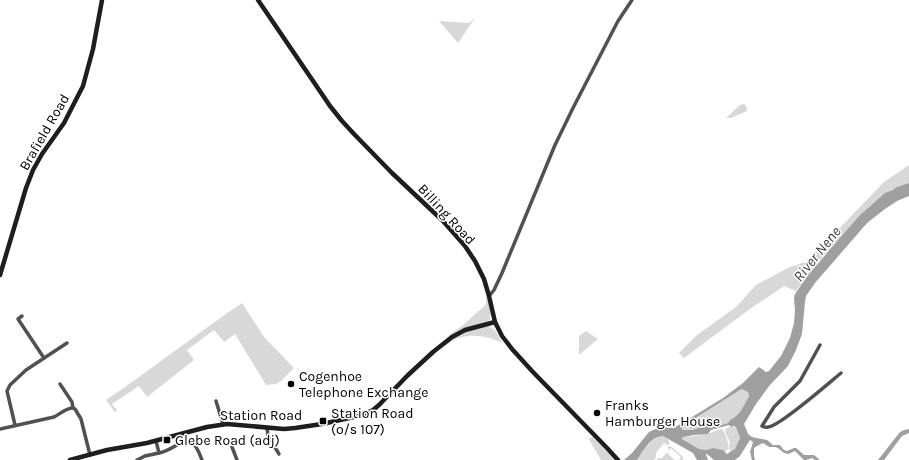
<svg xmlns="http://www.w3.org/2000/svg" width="909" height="460" font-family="Karla,sans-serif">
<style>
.green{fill:#d8d8d8}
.water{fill:#9f9f9f;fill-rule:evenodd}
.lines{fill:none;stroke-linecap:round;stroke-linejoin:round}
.street{stroke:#515151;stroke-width:3.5}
.secondary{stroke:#1e1e1e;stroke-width:4.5}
.poi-dot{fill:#000;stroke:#fff;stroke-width:1.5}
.labels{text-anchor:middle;stroke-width:3;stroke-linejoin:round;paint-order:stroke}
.street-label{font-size:14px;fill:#000;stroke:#fff}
.poi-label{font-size:14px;fill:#000;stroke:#fff;text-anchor:start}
.water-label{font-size:15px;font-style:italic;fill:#404040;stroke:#fff}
</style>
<rect width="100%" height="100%" fill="#fff"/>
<!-- green -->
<g class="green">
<polygon points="475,18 458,43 439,21 469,23"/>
<path d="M744 104C747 106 747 108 747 111L731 118H726L740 105Z"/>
<polygon points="909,165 909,183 901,186 886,193 859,216 842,237 815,265 796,291 784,286 750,309 684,358 679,353 697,335 736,307 756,285 788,268 805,262 830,238 884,182"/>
<path d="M486 295C488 303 493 313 489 321L460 330 444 339 463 325 482 308 486 304Z"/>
<path d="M242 303 264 337 294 368 281 381 276 384 266 385 235 334 224 342 214 330 187 350 194 360 147 397 139 386 112 404 117 410 115 412 106 400C152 369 196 334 242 303Z"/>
<path d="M488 326C496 328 498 336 502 343 486 335 464 332 449 343 445 346 442 349 439 352 442 349 445 345 448 342 458 333 475 328 488 326Z"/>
<polygon points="586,331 598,339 579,355 579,336"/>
<path d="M742 389C746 390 749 392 749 395 745 405 740 416 730 420L728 423 710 428 706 425 692 430H682V428L686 424 740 390Z"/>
<polygon points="729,427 736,427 740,438 735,449 729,453 730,450 729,445 730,442 725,432 726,429"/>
<path d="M722 429C726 434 728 442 729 449L724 452 723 450 713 448 706 450 699 449 682 439 681 438 683 437C691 436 699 436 706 434 712 433 716 430 722 429Z"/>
<path d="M660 436H663L668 439V440L670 444 666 445 665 443H664L656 453V457L654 460H637C643 451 649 441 660 436Z"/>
<polygon points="592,437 593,437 615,460 601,460 589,439"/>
<polygon points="669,446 672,447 683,457 683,460 679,460 681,457 671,448 667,453 675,460 657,460 658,458 662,458 669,450 668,447"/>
</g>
<!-- water -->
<g class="water">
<path d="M909 183V196L897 201 885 209 867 223 815 283 806 296 805 302 802 334 796 350 788 366 769 386 756 404 744 424 748 434 752 437 767 440 773 445H780L784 450 787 451 794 448H796L804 455H814L820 460H815L812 458 806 460H804L795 451 788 454 784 453 778 448 775 447H769L763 443 757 446 754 448V456L755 460H752L750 452 753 442 750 440 740 456 735 460H714L707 454H706L708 460H697L693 453 663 436C651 436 643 451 637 460H624L632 453 649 432 660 427 674 428 723 398 743 383 759 367 766 372 769 371 781 356 790 338 794 323 795 310 794 298 795 294 808 275 859 216 885 193 893 190 897 187ZM742 389 748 392 749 396C744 405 740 416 730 420L728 423 711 428 707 425 692 430H682V428L686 424 740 390ZM729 425 731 427 734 426 736 427 740 438 735 449 727 454 723 450 713 448 706 450 699 449 682 439V438L683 437 694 435 708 434 711 430Z"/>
<polygon points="909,429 909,433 902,436 884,460 878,460 900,432 904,430"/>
</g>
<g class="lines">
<!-- street -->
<g class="street">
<polyline points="489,296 494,290 502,273 555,145 573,108 618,21 632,0"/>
<polyline points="22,316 18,319 44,358"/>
<path d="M820 345 800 381 774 407 762 426C764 427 766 428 768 427 779 427 830 382 841 373"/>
<polyline points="60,384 72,402 73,408 75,409 81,419 90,455"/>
<polyline points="216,401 223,424"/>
<polyline points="15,425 7,391 10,385 26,370 67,343"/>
<polyline points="267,428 268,436 279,454"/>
<path d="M0 429 54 417C60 414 66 408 73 408"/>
<path d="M156 441 159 453C180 449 189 424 202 460"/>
<polyline points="232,447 237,460"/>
<polyline points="137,460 145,456 159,453"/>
</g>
<!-- secondary -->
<g class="secondary">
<polyline points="258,0 330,106 342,121 354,134 392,173 443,221 465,246 475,261 484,279 489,296 495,322 502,336 512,349 532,371 607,448 618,460"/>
<polyline points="0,275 26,188 33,170 42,154 64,123 83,86 93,49 102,0"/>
<polyline points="70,460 107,450 147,443 207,427 227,424 284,429 295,428 322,424 363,415 373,410 379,405 407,376 433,352 452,337 465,330 495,322"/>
</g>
</g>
<!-- markers -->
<g class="poi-dot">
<circle cx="291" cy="384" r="4"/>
<circle cx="597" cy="413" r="4"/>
<rect x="319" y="417" width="8" height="8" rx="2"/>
<rect x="163" y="436" width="8" height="8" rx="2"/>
</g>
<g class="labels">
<!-- street labels -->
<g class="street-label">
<text transform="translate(44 132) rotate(-60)" y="5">Brafield Road</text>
<text transform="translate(447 214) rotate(47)" y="5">Billing Road</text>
<text x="261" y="420">Station Road</text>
</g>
<!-- poi labels -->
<g class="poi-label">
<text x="299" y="381">Cogenhoe<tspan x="299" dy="16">Telephone Exchange</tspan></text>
<text x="605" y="410">Franks<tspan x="605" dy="16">Hamburger House</tspan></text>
<text x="331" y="418">Station Road<tspan x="331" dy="16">(o/s 107)</tspan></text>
<text x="175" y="445">Glebe Road (adj)</text>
</g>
<!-- water labels -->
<g class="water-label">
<text transform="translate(817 254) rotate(-51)" y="5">River Nene</text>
</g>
</g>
</svg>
